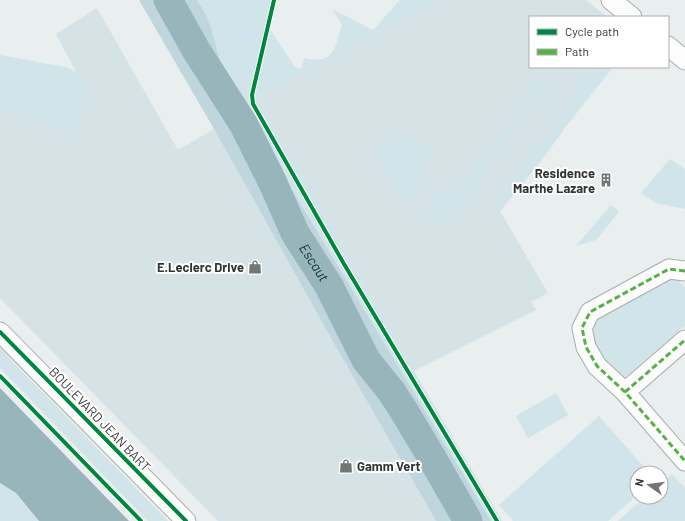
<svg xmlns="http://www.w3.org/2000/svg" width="685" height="521" font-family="Barlow,sans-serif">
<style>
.built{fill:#d6e3e6}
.green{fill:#d1e4e9}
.forest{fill:#bfd6dc}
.water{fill:#99b5bc}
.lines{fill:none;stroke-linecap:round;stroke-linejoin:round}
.river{stroke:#99b5bc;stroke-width:29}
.minor-casing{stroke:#a9adae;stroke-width:21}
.minor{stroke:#fcfcfd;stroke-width:19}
.quiet{stroke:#56b246;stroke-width:3;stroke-dasharray:6 3;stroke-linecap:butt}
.cycleway-casing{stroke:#fff;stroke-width:6}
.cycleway{stroke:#00873e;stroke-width:4}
.labels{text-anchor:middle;stroke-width:4;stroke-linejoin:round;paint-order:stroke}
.poi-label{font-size:13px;font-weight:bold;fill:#323536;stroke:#fff;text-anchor:end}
.street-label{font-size:13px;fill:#323536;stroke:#fff}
.water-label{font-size:14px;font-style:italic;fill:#0c313a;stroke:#fff}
</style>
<rect width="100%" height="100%" fill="#e9eeef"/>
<!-- built -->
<g class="built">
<polygon points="442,0 586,0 607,17 530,17 530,67 613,67 563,130 563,131 540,162 500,211 548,293 531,302 536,310 414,371 257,98 385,29"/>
<polygon points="97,8 178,150 214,129 336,347 436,521 218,521 0,298 0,109 28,117 83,82 76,72 56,34"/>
</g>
<!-- green -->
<g class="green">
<path d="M197 0H272L266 23 295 67 301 69 304 58C335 65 335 48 342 24L332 9 373 30 400 0H442L385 29 257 98 414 371 502 521H490L285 178 220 61 211 27 205 13Z"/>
<polygon points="0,55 65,67 76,72 83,82 85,94 73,136 28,117 0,109"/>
<polygon points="593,67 613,67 563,130 563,131 540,162 500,211 497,206 499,195 502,188 570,104 570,96"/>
<path d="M535 80 538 81 553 94V102L550 104H548L540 98 485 167 493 174 490 179 485 176C478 185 471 194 463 204 459 209 454 216 448 219 438 225 429 219 425 209L442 189 452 196 534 93 530 89 527 85 529 81Z"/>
<polygon points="400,130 432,155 412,181 422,189 409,203 405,202 402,198 380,161 378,156 379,150"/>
<polygon points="670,159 685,169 685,209 656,203 641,193"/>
<polygon points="611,205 619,212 596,240 576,246"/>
<polygon points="677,278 685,288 685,326 623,379 597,357 589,323 653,281"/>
<polygon points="0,348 10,359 168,521 148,521 0,368"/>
<polygon points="556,393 568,415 528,438 516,416"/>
<polygon points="599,416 649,473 637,473 637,495 608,521 513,521 499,505"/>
<polygon points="672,474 685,488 685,521 618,521 645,497 661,497 661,483"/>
<polygon points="0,483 16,493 39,521 0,521"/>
</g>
<!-- forest -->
<polygon class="forest" points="139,0 197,0 205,13 211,27 220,61 285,178 491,521 436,521 336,347 214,129"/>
<!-- water -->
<polygon class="water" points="0,388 129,521 39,521 16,493 0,483"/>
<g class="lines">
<!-- river -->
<path class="river" id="s1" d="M168 0 196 50 244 125 272 181 295 233 329 286 366 360 391 391 404 411 432 458 468 521"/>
<!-- minor casing -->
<g class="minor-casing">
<g id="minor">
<polyline points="611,0 632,17"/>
<polyline points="668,46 685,60"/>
<polyline points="685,271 669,269 590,312 582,328 586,347 597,366 625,392 685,461"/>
<polyline points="0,332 186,521"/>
<polyline points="625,392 685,340"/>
</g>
</g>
<!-- minor -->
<use href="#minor" class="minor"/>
<!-- quiet -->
<g class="quiet">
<polyline points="685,271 669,269 590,312 582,328 586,347 597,366 625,392 685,461"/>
<polyline points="625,392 685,340"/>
</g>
<!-- cycleway casing -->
<g class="cycleway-casing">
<g id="cycleway">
<polyline points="274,0 252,95 253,104 344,264 497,521"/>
<polyline points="0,332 186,521"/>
<polyline points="0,376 141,521"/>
</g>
</g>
<!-- cycleway -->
<use href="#cycleway" class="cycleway"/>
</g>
<!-- icons -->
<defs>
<g id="building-bare" transform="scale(1.08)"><path d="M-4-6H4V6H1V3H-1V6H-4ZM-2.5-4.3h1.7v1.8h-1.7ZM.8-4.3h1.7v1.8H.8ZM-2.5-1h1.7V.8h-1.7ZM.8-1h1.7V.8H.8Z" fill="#727677" stroke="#fff" stroke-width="2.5" paint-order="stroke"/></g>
<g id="shop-bare" transform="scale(1.08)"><path d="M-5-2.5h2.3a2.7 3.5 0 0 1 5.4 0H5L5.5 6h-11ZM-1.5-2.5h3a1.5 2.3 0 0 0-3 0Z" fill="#727677" stroke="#fff" stroke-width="2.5" paint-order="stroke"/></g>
</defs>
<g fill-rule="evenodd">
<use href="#building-bare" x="606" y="180"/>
<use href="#shop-bare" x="255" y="267"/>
<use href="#shop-bare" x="346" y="466"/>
</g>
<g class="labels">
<!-- poi labels -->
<g class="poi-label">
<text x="595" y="178">Residence<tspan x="595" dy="15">Marthe Lazare</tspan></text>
<text x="244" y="272">E.Leclerc Drive</text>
<text x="357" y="471" text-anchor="start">Gamm Vert</text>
</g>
<!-- street labels -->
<g class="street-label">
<text transform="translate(100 419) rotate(46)" y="5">BOULEVARD JEAN BART</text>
</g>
<!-- water labels -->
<g class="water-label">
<text dy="5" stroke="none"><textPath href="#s1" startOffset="301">Escaut</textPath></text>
</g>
</g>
<!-- legend -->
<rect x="529" y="16" width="140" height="52" fill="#ffffff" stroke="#adaeaf"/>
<rect x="537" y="29" width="20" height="6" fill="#00873e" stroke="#adaeaf"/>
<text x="565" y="36" font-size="12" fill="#323536">Cycle path</text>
<rect x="537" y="49" width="20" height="6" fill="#56b246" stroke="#adaeaf"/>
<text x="565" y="56" font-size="12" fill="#323536">Path</text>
<!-- north arrow -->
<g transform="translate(649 485) rotate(284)"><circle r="19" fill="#ffffff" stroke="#adaeaf"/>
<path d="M0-3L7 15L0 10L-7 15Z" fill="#727677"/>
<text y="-6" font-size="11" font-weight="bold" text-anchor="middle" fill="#323536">N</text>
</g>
</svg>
